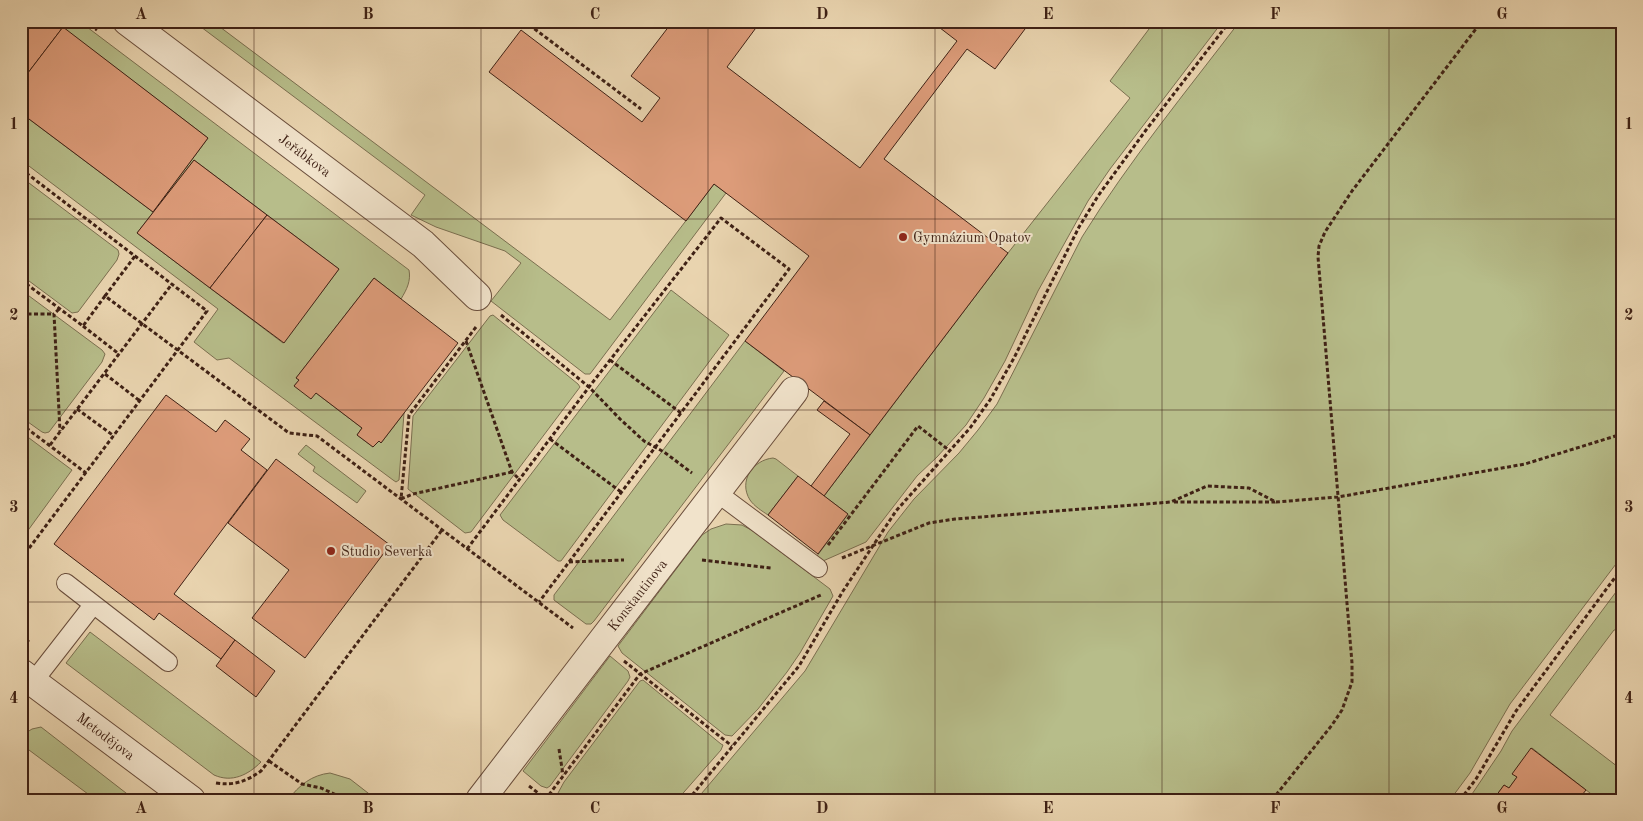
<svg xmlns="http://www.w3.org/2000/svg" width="1643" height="821" font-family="'Old Standard TT',serif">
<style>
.green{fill:#b7bd8a;stroke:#7b6f50;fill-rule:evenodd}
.building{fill:#dd9c7a;stroke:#3f2115}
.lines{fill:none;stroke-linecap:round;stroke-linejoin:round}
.service-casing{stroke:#6a4e3c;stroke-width:20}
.minor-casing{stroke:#6a4e3c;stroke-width:30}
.path{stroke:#3f2115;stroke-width:3;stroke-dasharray:4 2.5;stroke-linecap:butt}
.service{stroke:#f1e3cb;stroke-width:18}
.minor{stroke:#f1e3cb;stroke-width:28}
.grid{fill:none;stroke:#3f2115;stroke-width:1;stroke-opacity:0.55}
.poi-dot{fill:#8f2418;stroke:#f1e3cb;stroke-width:2}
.labels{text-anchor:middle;stroke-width:4;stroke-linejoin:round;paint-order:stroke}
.street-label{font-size:14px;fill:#3f2115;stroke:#f1e3cb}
.poi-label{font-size:14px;fill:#3f2115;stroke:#f1e3cb;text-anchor:start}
.neatline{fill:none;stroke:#3f2115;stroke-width:2}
.grid-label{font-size:16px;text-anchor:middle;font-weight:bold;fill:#3f2115}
</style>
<rect width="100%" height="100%" fill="#e9d4af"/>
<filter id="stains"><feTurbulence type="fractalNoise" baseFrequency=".004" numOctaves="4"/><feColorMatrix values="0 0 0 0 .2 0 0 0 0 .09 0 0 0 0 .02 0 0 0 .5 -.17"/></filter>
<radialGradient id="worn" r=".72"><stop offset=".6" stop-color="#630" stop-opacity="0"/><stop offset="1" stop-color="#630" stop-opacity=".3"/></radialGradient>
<!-- green -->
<g class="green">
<path d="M54 21H79L409 270C411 281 407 289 401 299L374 278 296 378 299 380 294 386 316 393 362 428 357 435 373 447 379 441 381 443 404 413 399 480 396 482 393 480 229 358 217 360 194 342 218 309 21 160V113L153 212 208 138ZM194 160 339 269 283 343 137 233Z"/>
<polygon points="193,21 212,21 610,320 714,184 726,193 590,374 585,374 491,301 521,263 505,251 436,227 411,215 425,195"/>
<polygon points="1155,21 1223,21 1110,169 1088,201 1038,291 1005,361 984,398 966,425 937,457 917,476 866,542 823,561 817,556 848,514 824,496 1008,253 1130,98 1110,81"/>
<path d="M1240 21H1622V556L1510 704 1470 773 1450 800H696L805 671 888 532 914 499 959 453 978 430 997 404 1082 237C1129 161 1186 92 1240 21Z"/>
<polygon points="23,183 29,183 118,250 119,254 117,260 78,312 72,313 21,275 21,184"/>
<polygon points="21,290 102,350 105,354 102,362 49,432 45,433 42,432 21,417 21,331 26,325 21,321"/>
<polygon points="671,290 729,335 561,561 558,561 503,520 500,515"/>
<polygon points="493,315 578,384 580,387 471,532 465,533 408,489 413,416 490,316"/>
<polygon points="745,341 784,371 594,621 591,624 586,624 554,600 554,595"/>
<polygon points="21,432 72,470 21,540"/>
<polygon points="306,445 366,491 357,503 313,471 315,467 298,454"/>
<path d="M773 458 776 459 798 476 768 515C762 511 754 506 750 500 738 481 753 460 773 458Z"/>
<polygon points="726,524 742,525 753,531 830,589 833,596 800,653 787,672 758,709 732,736 725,735 622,653 618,646 702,535 711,529"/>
<polygon points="1622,584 1622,629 1614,630 1550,715 1622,770 1622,800 1599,800 1532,748 1513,774 1517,777 1509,788 1504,785 1493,800 1468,800 1501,751 1512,731"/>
<path d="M90 632 261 762C248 775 232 783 214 775L66 663Z"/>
<polygon points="610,656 628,671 630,677 628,681 550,786 547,788 541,786 523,771"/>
<path d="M643 680 721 744 723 745 721 750 677 800H612C592 790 581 800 561 800L558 793 564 782 640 681Z"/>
<polygon points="41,727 135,800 96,800 29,750 21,760 21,736 32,729"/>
<path d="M330 773 350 779 377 800H288C299 785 312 775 330 773Z"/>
</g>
<!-- building -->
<g class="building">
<polygon points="21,21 54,21 63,27 21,82"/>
<polygon points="673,21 761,21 727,67 860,168 957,41 931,21 1031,21 995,69 967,49 884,159 1008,253 870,435 745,341 809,256 714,184 686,221 489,72 521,30 642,122 660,98 631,76"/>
<polygon points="63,27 208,138 153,212 21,113 21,82"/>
<polygon points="194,160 267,215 210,288 137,233"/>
<polygon points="267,215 339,269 284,343 210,288"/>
<polygon points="374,278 458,343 381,443 379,441 373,447 357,435 362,428 316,393 311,399 294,386 299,380 296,378"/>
<polygon points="166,395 216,432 225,420 250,439 241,450 267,470 174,594 235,640 221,659 159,613 154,620 54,544"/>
<polygon points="824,401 870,435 824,496 811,486 850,434 817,410"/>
<polygon points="276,459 390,545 305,658 252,618 289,570 228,523"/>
<polygon points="798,476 848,514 818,554 768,515"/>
<polygon points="235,640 275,671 256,697 216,666"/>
<polygon points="1531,748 1586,790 1578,800 1493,800 1504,785 1509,788 1517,777 1512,774"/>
</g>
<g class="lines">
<!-- service casing -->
<g class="service-casing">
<g id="service">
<polyline points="716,492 818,568"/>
<polyline points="66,583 168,662"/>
<polyline points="33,682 93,605"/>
</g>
</g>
<!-- minor casing -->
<g class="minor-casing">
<g id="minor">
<polyline points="127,21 423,244 477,296"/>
<polyline points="21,673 191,800"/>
<polyline points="480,800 794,391"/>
</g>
</g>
<!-- path -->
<g class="path">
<polyline points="85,21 97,30"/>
<polyline points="524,21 641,109"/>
<polyline points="21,169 207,311 21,559"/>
<polyline points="21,280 83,326 105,296 289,433 317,436 573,628"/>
<polyline points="105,296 135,256"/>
<polyline points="59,309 54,314 60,431"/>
<polyline points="21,314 54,314"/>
<polyline points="501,315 589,387 620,419 644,441 664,452 692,473"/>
<polyline points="83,326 119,354"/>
<polyline points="476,327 409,415 401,499 413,494 512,472"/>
<polyline points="466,341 512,472 519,479"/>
<polyline points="610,360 681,413"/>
<polyline points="105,374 140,401"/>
<polyline points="77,409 114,436"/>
<polyline points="21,424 86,473"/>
<polyline points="550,439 621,492"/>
<polyline points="50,445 172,284"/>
<polyline points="1174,502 1275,502"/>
<polyline points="828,545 918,426 950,451"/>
<polyline points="467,549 589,387 721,218 789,269 539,602"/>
<polyline points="842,558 929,523 955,519 1171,502 1207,486 1249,488 1276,502 1338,497 1525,464 1622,434"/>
<polyline points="702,560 771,568"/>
<polyline points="569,562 624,560"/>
<polyline points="21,636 29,642"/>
<polyline points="624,661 732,746"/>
<polyline points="559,749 563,775"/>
<polyline points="269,761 302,784 321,788 347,800"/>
<path d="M216 783C234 786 247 781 261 771L442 530"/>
<polyline points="529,786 546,799"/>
<polyline points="545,800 640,674 821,595"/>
<polyline points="586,800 592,799 603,800"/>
<polyline points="688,800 799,666 843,591 896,511 970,428 990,400 1014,358 1079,227 1098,196 1146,130 1230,21"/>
<polyline points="1272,800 1332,725 1342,710 1352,682 1352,663 1318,257 1319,246 1325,232 1352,191 1482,21"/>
<polyline points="1460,800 1476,779 1516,711 1622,568"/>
</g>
<!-- service -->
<use href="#service" class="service"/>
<!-- minor -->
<use href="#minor" class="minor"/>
</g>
<!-- grid -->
<path class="grid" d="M254 21V800M481 21V800M708 21V800M935 21V800M1162 21V800M1389 21V800M21 219H1622M21 410H1622M21 602H1622"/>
<!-- markers -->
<g class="poi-dot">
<circle cx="903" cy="237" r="5"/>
<circle cx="331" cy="551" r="5"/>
</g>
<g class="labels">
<!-- street labels -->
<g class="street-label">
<text transform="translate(305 155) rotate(37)" y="5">Jeřábkova</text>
<text transform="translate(637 595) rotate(-52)" y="5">Konstantinova</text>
<text transform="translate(106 736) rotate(37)" y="5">Metodějova</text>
</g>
<!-- poi labels -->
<g class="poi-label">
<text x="913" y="242">Gymnázium Opatov</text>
<text x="341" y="556">Studio Severka</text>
</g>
</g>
<!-- margin -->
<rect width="1643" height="821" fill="none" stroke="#e9d4af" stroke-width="55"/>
<rect x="28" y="28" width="1588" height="766" class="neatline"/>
<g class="grid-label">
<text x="141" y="19">A</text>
<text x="368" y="19">B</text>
<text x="595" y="19">C</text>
<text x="822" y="19">D</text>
<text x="1048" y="19">E</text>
<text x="1275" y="19">F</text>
<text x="1502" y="19">G</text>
<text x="14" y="129">1</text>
<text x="1629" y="129">1</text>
<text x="14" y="320">2</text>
<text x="1629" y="320">2</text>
<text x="14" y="512">3</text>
<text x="1629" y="512">3</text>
<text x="14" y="703">4</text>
<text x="1629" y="703">4</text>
<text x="141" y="813">A</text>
<text x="368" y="813">B</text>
<text x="595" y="813">C</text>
<text x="822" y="813">D</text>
<text x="1048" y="813">E</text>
<text x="1275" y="813">F</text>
<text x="1502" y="813">G</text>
</g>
<rect width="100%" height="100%" filter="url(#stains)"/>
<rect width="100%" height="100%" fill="url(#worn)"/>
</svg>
